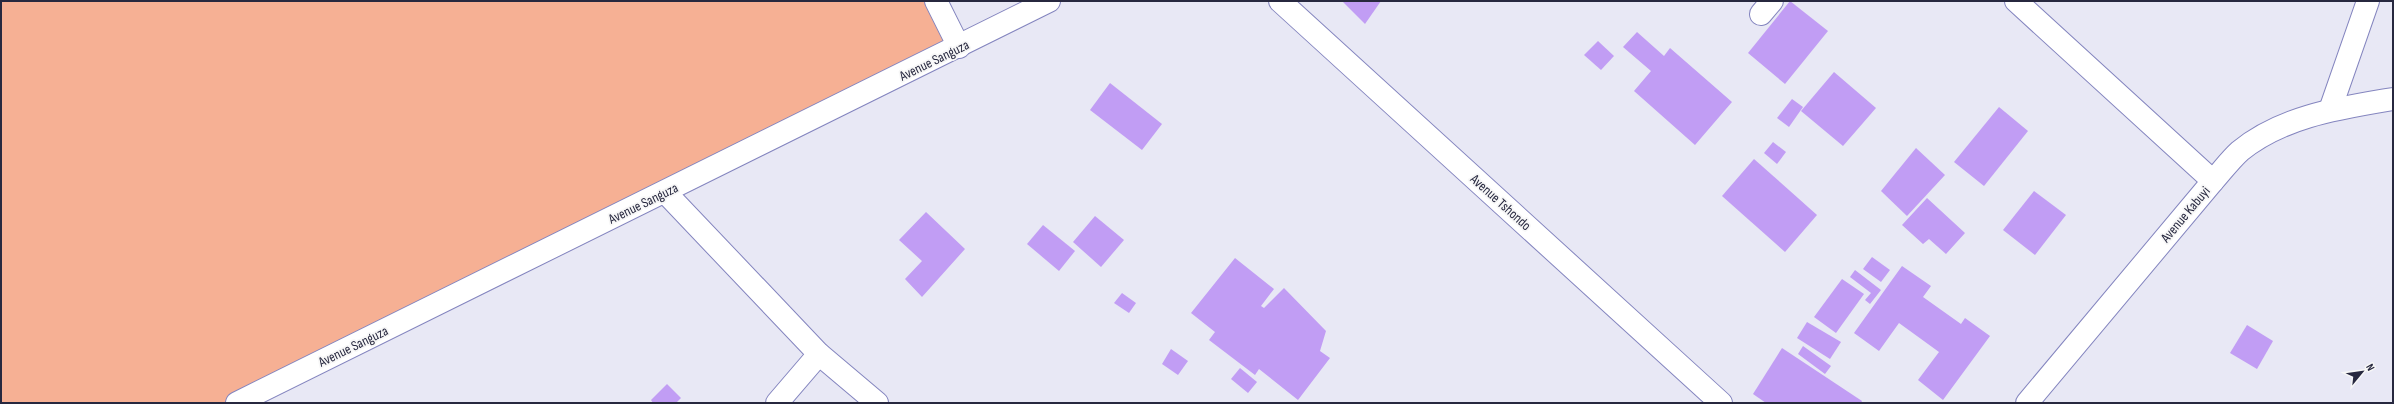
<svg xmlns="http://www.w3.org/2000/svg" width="2394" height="404" font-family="'Sofia Sans Condensed',sans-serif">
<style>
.green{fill:#f6b094}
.building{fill:#c19df4}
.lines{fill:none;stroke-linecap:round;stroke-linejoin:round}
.minor-casing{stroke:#8485bf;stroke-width:24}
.minor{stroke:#fff;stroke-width:22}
.labels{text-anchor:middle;stroke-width:3.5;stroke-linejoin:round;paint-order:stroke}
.street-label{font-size:14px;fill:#27283f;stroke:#f7f7f7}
</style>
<rect width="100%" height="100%" fill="#e8e8f5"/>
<!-- green -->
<polygon class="green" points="1,1 931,1 959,47 236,403 1,403"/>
<!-- building -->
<g class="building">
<polygon points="1342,1 1381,1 1365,24"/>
<polygon points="1790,1 1828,31 1785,84 1748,53"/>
<polygon points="1637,32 1664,56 1670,48 1732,102 1695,145 1634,91 1651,71 1623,47"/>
<polygon points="1598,41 1614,56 1601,70 1584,55"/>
<polygon points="1834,72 1876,108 1843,146 1801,111"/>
<polygon points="1110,83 1162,124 1142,150 1090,110"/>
<polygon points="1792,99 1803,107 1789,127 1777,118"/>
<polygon points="1999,107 2028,131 1984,186 1954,162"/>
<polygon points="1773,142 1786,152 1777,164 1764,153"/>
<polygon points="1916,148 1945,175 1907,216 1881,191"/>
<polygon points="1754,159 1817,215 1785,252 1722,196"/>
<polygon points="2034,191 2066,215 2035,255 2003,230"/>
<polygon points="1927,198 1965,233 1946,254 1929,239 1923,244 1902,225"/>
<polygon points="926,212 965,249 922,297 905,279 922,261 899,240"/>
<polygon points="1095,216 1124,240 1101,267 1073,242"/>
<polygon points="1043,225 1075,251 1059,271 1027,244"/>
<polygon points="1872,257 1890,270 1881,282 1863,269"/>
<polygon points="1235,258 1274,289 1261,306 1264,308 1284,288 1326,331 1320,351 1330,358 1298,400 1259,369 1255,375 1209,340 1215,332 1191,313"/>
<polygon points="1902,266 1931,286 1923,297 1961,324 1965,318 1990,336 1943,400 1918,380 1939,352 1899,323 1879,351 1854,333"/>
<polygon points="1855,270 1881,290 1870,304 1865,300 1871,293 1850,277"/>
<polygon points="1842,279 1864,294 1836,333 1814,317"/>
<polygon points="1122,293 1136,303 1129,313 1114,303"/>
<polygon points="1807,322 1841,342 1830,359 1797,338"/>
<polygon points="2247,325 2273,341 2257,369 2230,353"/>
<polygon points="1803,346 1831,366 1825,374 1798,354"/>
<polygon points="1782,348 1862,401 1861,403 1766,403 1753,394"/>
<polygon points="1171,349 1188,361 1178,375 1162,364"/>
<polygon points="1240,368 1257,382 1248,393 1231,379"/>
<polygon points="667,384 681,398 676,403 653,403 651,400"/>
</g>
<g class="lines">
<!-- minor casing -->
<g class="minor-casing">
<g id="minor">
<polyline points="936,1 959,47"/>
<polyline points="1280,1 1721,403"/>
<polyline points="2016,1 2213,181"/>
<polyline points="1761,14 1772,1"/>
<polyline points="2330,110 2368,1"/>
<polyline points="665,192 819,354 877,403"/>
<polyline points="237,403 1049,1"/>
<polyline points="777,403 819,354"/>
<path d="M2027 403 2213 181C2222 171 2230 160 2240 151 2283 116 2340 108 2393 99"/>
</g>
</g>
<!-- minor -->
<use href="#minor" class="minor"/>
</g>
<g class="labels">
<!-- street labels -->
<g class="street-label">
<text transform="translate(934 60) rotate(-26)" y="5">Avenue Sanguza</text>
<text transform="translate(1501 202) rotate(42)" y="5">Avenue Tshondo</text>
<text transform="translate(643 203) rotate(-26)" y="5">Avenue Sanguza</text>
<text transform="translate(2185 214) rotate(-50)" y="5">Avenue Kabuyi</text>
<text transform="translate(353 346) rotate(-26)" y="5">Avenue Sanguza</text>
</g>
</g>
<!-- border -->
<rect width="2394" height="404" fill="none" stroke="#27283f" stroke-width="4"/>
<!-- north arrow -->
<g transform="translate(2362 372) rotate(61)" stroke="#f7f7f7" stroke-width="3" paint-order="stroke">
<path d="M0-3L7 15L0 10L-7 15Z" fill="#27283f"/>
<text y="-6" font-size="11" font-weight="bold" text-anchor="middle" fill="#27283f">N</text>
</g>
</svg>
